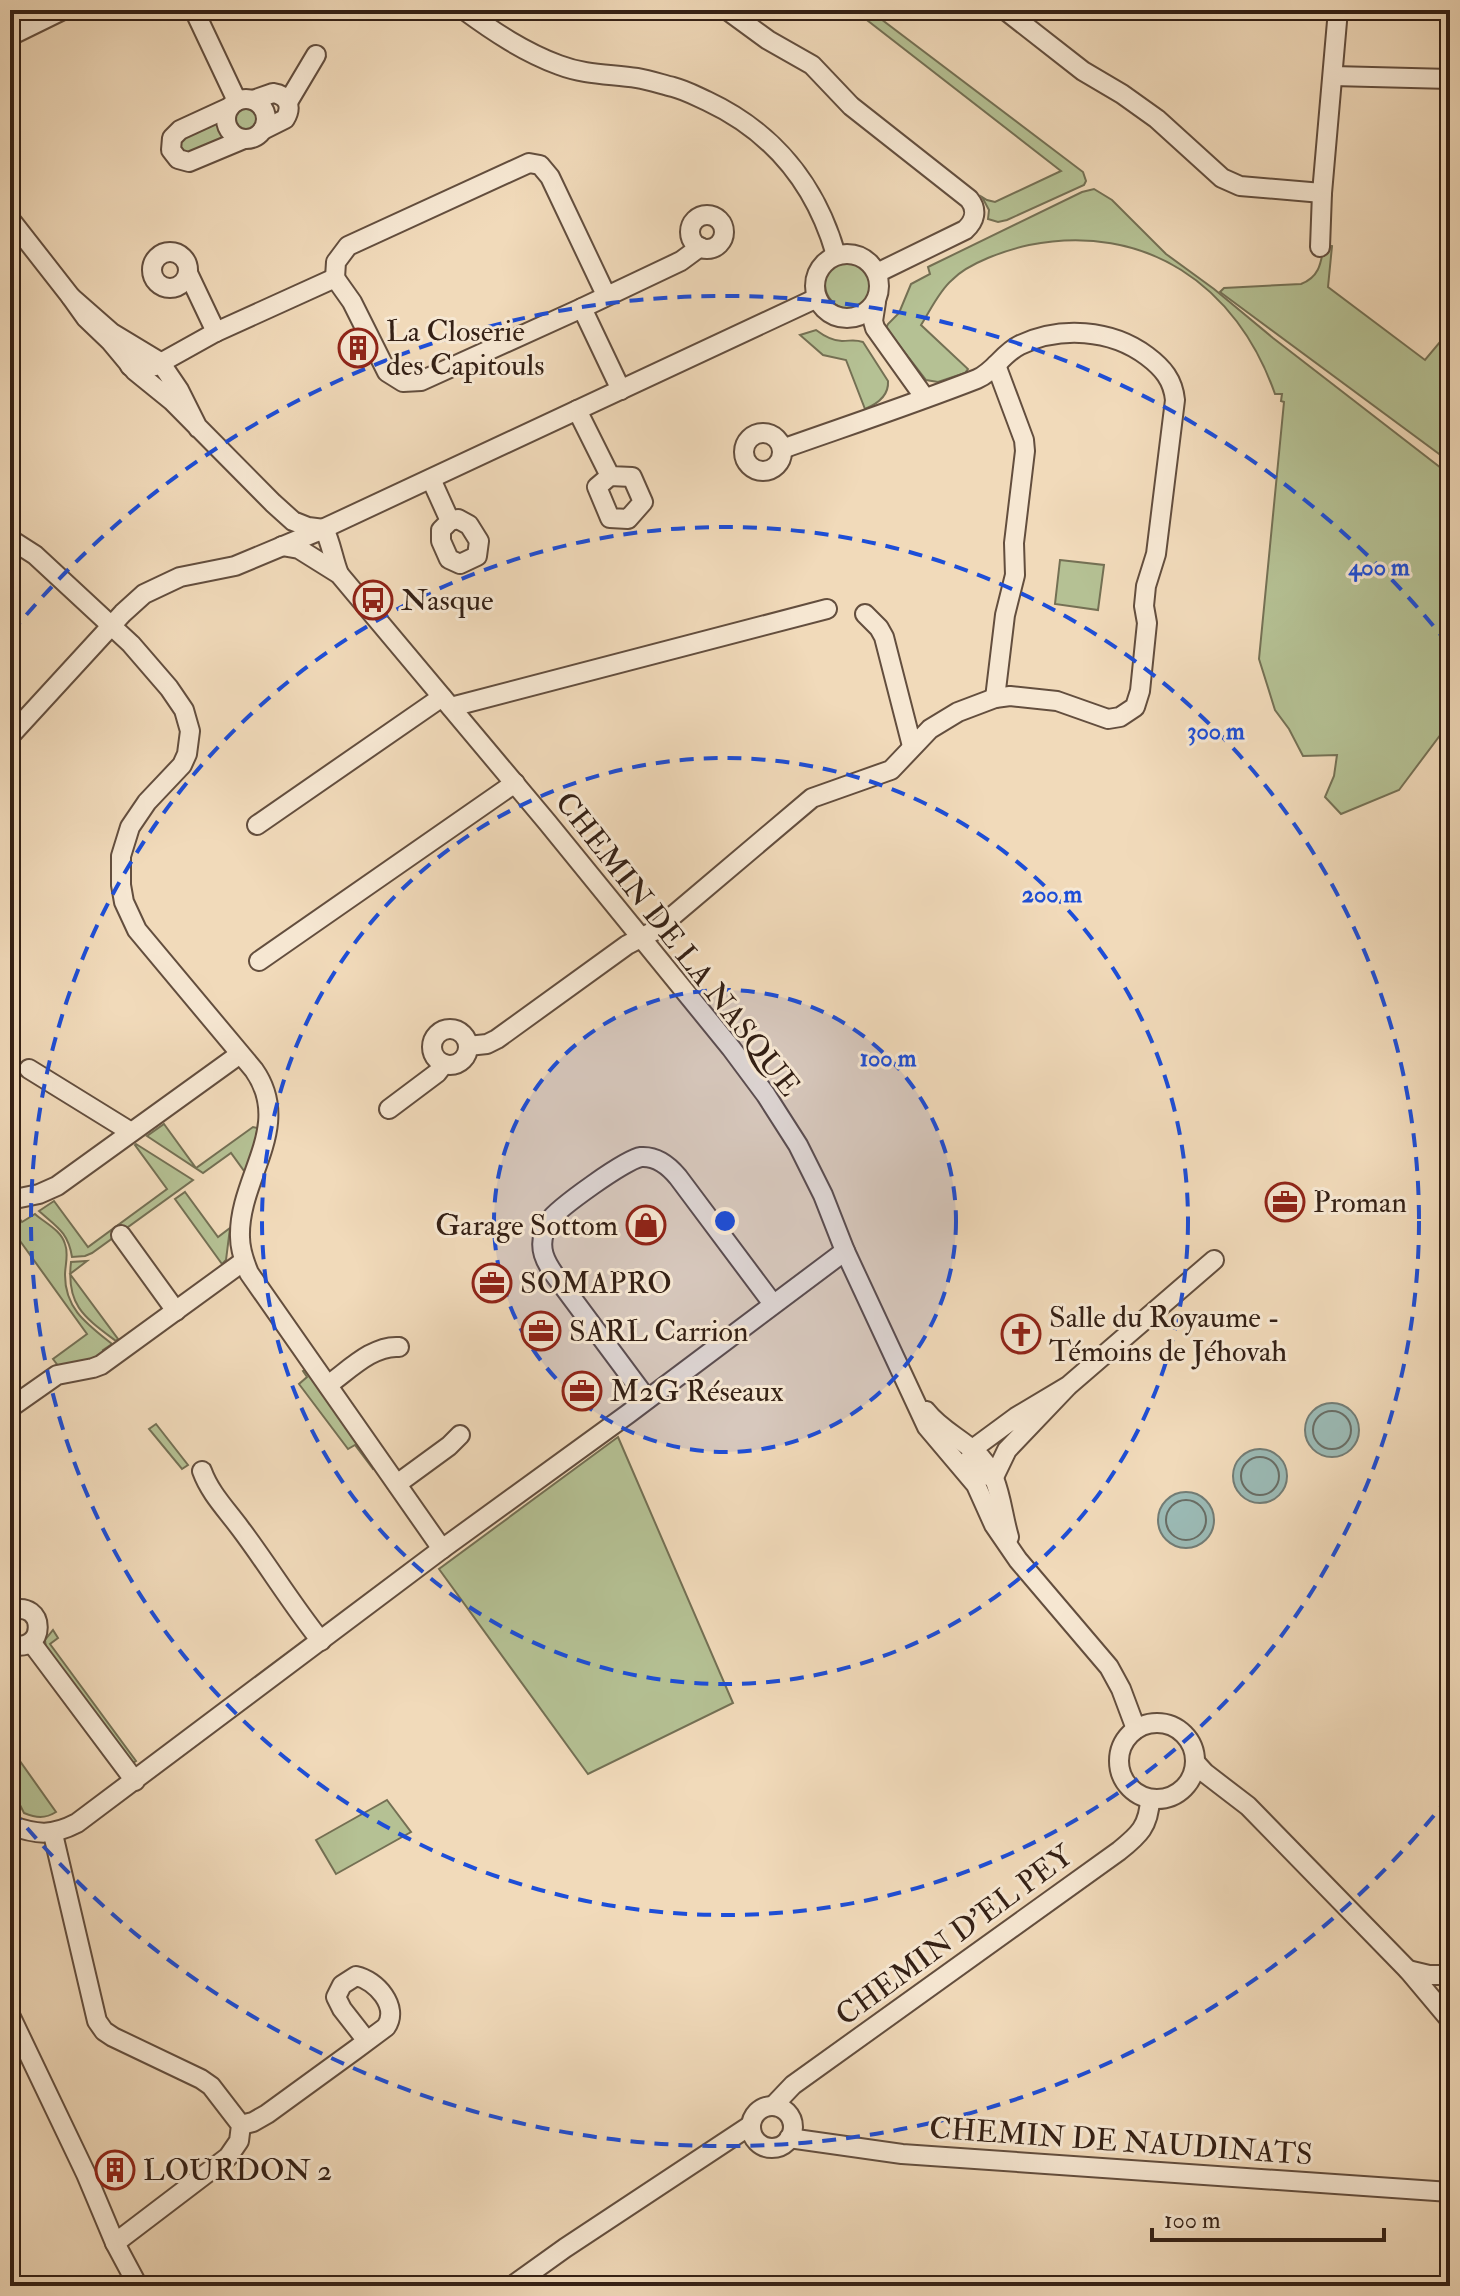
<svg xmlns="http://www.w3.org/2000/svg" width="1460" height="2296" font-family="'IM FELL Double Pica',serif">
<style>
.green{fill:#b5c194;stroke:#747054;stroke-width:2}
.water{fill:#9bbab5;stroke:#727c75;stroke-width:2}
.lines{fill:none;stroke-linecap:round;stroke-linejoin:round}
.shore{stroke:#686d65;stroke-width:2}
.minor-casing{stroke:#634e3e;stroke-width:22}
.minor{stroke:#f6e7d2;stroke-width:18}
.ring{fill:none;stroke:#1d4ed8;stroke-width:4;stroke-dasharray:14 10}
.labels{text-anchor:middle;stroke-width:6;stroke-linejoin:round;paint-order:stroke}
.poi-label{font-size:30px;fill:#342015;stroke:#f6e7d2;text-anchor:start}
.street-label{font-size:30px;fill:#342015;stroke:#f6e7d2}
.centre{fill:#1d4ed8;stroke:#f6e7d2;stroke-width:4}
.ring-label{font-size:24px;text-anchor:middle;font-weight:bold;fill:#1d4ed8;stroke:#f6e7d2;stroke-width:6;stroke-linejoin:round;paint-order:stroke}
</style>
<rect width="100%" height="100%" fill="#f1daba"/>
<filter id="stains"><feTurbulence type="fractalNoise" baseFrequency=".0025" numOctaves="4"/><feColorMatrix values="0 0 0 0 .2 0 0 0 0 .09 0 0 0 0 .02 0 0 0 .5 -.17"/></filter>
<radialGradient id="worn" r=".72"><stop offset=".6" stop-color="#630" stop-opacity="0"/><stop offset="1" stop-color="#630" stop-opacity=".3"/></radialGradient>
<!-- green -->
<g class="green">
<polygon points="854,10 869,10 1083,172 1086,181 1084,185 1007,220 998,222 988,219 989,210 982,197 987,200 995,202 1061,171"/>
<circle cx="246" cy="119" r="15"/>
<polygon points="220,116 222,127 228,137 190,156 179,148 180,138"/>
<path d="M1094 189 1112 200 1166 254 1214 289 1273 338 1450 475V722L1399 790 1341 814 1325 797 1334 776 1337 755 1303 756 1289 729 1275 710 1259 659 1284 402 1281 401 1282 394H1275C1237 285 1145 222 1029 245 1006 250 968 263 952 280 939 291 930 311 921 325L968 369 965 373 938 382 926 380 886 328 888 324 899 313 911 284 930 274 928 267 930 266 1082 192Z"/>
<path d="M1324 245 1332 246 1328 287 1425 360 1450 330V462L1220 292 1224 288 1301 284C1320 277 1321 262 1324 245Z"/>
<circle cx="850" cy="284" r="25"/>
<path d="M816 330C824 336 832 341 842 341 851 341 854 339 863 342L888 381C889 395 877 404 865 409L846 360 823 355 800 335Z"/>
<polygon points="1060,560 1104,565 1098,610 1055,604"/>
<polygon points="164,1124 196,1168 253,1127 261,1129 247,1175 231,1153 203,1173 147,1136"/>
<path d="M136 1144 193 1180 92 1253 85 1256 72 1257C68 1232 57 1227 39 1211L54 1201 88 1247 167 1189 135 1145Z"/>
<polygon points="185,1192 218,1237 230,1228 226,1260 222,1264 175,1199"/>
<path d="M12 1208 22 1222 35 1214C45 1223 61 1230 65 1244 69 1254 65 1265 65 1275 65 1309 87 1324 112 1344L103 1350 105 1354 95 1361 59 1367 53 1359 87 1334 10 1227V1210Z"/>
<path d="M87 1261 70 1274 118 1339 116 1341C84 1317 66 1305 71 1262Z"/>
<polygon points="306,1369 376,1467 373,1469 355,1445 348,1449 299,1384 307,1377 303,1371"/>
<polygon points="156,1424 188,1465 182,1469 149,1429"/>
<polygon points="618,1437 733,1703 588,1774 439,1569"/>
<polygon points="53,1630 58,1638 50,1644 136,1761 130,1765 46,1648 45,1640"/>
<path d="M10 1747 56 1812C45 1819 36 1818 24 1813L20 1805 13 1801 10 1789Z"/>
<polygon points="387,1800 411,1832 336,1874 316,1840"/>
</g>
<!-- water -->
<g class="water">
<circle cx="1332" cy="1430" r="27"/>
<circle cx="1260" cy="1476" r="27"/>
<circle cx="1186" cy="1520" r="28"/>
</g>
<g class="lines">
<!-- shore -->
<g class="shore">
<circle cx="1332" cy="1430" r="19"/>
<circle cx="1260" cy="1476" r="19"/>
<circle cx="1186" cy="1520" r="20"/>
</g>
<!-- minor casing -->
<g class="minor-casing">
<g id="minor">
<polyline points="194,10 237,101"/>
<path d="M464 10C494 32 524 52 559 65 585 75 610 74 637 78 649 80 661 84 673 87 685 90 696 96 707 101 773 132 816 185 836 255"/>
<path d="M727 10 768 40 812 65 851 106 969 199C978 210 975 221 965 230L877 273"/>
<polyline points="1005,10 1083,71 1122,94 1157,119 1222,178 1240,186 1322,193"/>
<polyline points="10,36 63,10"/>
<polyline points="1333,76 1450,79"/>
<circle cx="246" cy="119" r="20"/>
<path d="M253 100 273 93C287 95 293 106 285 119L263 130"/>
<polyline points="288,102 316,55"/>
<polyline points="230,107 180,130 172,138 171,150 178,159 189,162 244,139"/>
<circle cx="707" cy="232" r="17"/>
<polyline points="10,219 71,297"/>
<polyline points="1320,247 1322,193 1338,10"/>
<circle cx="170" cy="270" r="18"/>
<circle cx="847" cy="286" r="32"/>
<polyline points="188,273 216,332"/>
<polyline points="335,278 336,262 348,246 529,163 540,165 550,177 606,295"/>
<polyline points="876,302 873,321 875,328 925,398"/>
<polyline points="582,308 681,261 700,247"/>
<polyline points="130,366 143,368 155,366 216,332 335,278 352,302 387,372 403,382 421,381 582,308 621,390"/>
<polyline points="577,410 610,476 597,487 610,518 628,519 643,502 632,477 610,476"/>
<polyline points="198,428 179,390 160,362 112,333 71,297 86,318 110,341 135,371 172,401 273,503 293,521 308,527 324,529"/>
<circle cx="763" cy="452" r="19"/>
<polyline points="431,479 450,521 458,519 469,525 479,541 477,556 460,564 449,559 441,541 441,530 450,521"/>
<path d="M324 529C331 542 333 559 339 574"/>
<path d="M10 539 35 555 131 644 169 688 184 710 190 731 187 754 182 765 147 802 130 827 121 856V885L124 902 137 930 254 1070C294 1127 238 1178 240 1237 240 1250 244 1261 249 1273L442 1549"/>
<polyline points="282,546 299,549 339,574 547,822 731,1048 766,1095 798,1145 823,1195 845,1251 927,1427 976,1485 994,1525 1018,1560 1109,1667 1121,1689 1136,1729"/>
<polyline points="865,614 879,628 884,637 912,746"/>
<polyline points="995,698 1005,615 1015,575 1014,543 1025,451 1024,440 996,365"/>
<polyline points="451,707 827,609"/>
<polyline points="10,736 123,613 144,594 180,577 235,566 314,533 817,298"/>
<polyline points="257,825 442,697"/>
<polyline points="259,961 515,783"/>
<circle cx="450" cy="1047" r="18"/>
<path d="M468 1046 487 1044 497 1039 627 945 656 930 812 798 891 770 930 729 958 712 995 698 1010 696 1057 701 1108 719 1120 717 1135 707 1140 691 1147 623 1144 606 1146 586 1156 554 1175 400C1173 380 1163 368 1147 356 1111 329 1060 326 1020 345 1003 353 994 372 977 379 913 404 847 426 782 449"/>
<polyline points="29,1069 131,1132"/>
<polyline points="389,1109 437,1073 444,1064"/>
<polyline points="10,1200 39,1194 57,1186 240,1054"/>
<polyline points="121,1235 176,1311"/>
<path d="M328 1385C349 1370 373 1345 399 1347"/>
<polyline points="1068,1386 1016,1417 978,1445 969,1460 967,1472 994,1477 1007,1450 1068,1386 1214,1260"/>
<path d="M647 1399 554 1274C545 1261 539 1249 544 1233 545 1230 547 1224 549 1221 558 1208 626 1159 641 1157 656 1156 669 1166 678 1177L773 1304"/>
<polyline points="10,1408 57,1375 93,1368 101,1365 244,1261"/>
<path d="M926 1411C939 1428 958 1437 974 1451 1001 1473 1000 1507 1009 1537"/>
<path d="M202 1471C210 1493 226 1509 240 1528 268 1565 292 1605 321 1641"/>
<polyline points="397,1484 449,1446 460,1435"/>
<path d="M10 1611C47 1598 47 1656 10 1644"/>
<polyline points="31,1642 135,1781"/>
<circle cx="1157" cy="1761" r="38"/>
<polyline points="1195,1762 1205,1773 1248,1806 1408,1970 1450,2020"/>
<path d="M10 1825C37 1835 52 1836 77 1823L442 1549 628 1414 845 1251"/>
<polyline points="53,1834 97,2021 104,2031 113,2037 201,2079 211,2086 241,2125 239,2141 228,2157 115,2243"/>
<polyline points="1408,1970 1429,1975 1450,1975"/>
<polyline points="10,2015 86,2174 115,2243 138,2286"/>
<path d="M773 2106 793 2085 1119 1851C1139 1835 1149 1826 1150 1799"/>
<circle cx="772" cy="2127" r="21"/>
<path d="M241 2125 253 2122 267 2114 355 2050 386 2027C400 2007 376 1980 356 1976L342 1985 336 1997 342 2009 367 2041"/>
<polyline points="789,2138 902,2154 1450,2192"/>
<polyline points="512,2286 565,2248 751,2125"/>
</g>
</g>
<!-- minor -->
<use href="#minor" class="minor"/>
</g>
<!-- distance rings -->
<circle cx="725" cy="1221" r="231" fill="#1d4ed8" fill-opacity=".12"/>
<g class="ring">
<circle cx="725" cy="1221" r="231"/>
<circle cx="725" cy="1221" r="463"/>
<circle cx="725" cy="1221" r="694"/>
<path d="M1449 1797A925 925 0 0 1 11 1809M11 633A925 925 0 0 1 1449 645"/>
</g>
<!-- icons -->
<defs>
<g id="building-ring" transform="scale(2)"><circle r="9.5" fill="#f6e7d2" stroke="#8f2418" stroke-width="1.5"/><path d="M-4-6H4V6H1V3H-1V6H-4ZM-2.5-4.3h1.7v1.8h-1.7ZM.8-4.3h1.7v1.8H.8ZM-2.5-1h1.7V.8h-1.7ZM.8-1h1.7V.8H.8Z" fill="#8f2418"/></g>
<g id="bus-ring" transform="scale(2)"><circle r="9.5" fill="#f6e7d2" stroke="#8f2418" stroke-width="1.5"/><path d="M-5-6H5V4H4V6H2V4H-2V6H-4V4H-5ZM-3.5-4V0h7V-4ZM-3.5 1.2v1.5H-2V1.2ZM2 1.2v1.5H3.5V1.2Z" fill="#8f2418"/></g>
<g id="office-ring" transform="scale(2)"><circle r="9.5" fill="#f6e7d2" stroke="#8f2418" stroke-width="1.5"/><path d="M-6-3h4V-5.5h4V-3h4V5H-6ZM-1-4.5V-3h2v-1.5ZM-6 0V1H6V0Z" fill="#8f2418"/></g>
<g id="shop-ring" transform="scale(2)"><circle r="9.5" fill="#f6e7d2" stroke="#8f2418" stroke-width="1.5"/><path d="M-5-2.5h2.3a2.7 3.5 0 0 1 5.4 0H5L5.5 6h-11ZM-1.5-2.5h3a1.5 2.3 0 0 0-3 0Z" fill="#8f2418"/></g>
<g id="church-ring" transform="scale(2)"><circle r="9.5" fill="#f6e7d2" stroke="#8f2418" stroke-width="1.5"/><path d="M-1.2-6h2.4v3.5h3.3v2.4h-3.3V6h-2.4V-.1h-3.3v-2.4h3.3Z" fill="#8f2418"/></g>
</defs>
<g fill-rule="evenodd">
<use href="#building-ring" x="358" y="348"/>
<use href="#bus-ring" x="373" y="600"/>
<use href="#office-ring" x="1285" y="1202"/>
<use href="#shop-ring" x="646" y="1225"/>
<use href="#office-ring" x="492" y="1283"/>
<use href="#office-ring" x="541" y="1331"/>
<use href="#church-ring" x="1021" y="1334"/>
<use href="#office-ring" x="582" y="1391"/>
<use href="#building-ring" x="115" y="2170"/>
</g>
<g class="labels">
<!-- poi labels -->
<g class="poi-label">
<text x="386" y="341">La Closerie<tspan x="386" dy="34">des Capitouls</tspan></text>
<text x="401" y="610">Nasque</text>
<text x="1313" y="1212">Proman</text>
<text x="618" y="1235" text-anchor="end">Garage Sottom</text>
<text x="520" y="1293">SOMAPRO</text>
<text x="1049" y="1327">Salle du Royaume -<tspan x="1049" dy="34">Témoins de Jéhovah</tspan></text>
<text x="569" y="1341">SARL Carrion</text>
<text x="610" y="1401">M2G Réseaux</text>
<text x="143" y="2180">LOURDON 2</text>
</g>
<!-- street labels -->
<g class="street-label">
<text transform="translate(678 944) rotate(52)" y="10">CHEMIN DE LA NASQUE</text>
<text transform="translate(954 1935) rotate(-36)" y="10">CHEMIN D'EL PEY</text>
<text transform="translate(1121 2141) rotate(4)" y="10">CHEMIN DE NAUDINATS</text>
</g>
</g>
<circle cx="725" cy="1221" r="12" class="centre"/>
<g class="ring-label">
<text x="1379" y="575">400 m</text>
<text x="1216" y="739">300 m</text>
<text x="1052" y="902">200 m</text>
<text x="888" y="1066">100 m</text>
</g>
<!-- margin -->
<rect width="1460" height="2296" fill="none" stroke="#f1daba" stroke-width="40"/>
<rect x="12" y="12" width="1436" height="2272" fill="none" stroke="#342015" stroke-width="4"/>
<rect x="20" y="20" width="1420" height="2256" fill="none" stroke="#342015" stroke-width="2"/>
<!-- scale -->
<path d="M1152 2228v12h232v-12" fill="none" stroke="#342015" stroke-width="4"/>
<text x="1164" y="2228" font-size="24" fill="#342015" stroke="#f6e7d2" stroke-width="6" paint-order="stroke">100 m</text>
<rect width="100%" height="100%" filter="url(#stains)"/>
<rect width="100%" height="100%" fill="url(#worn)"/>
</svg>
